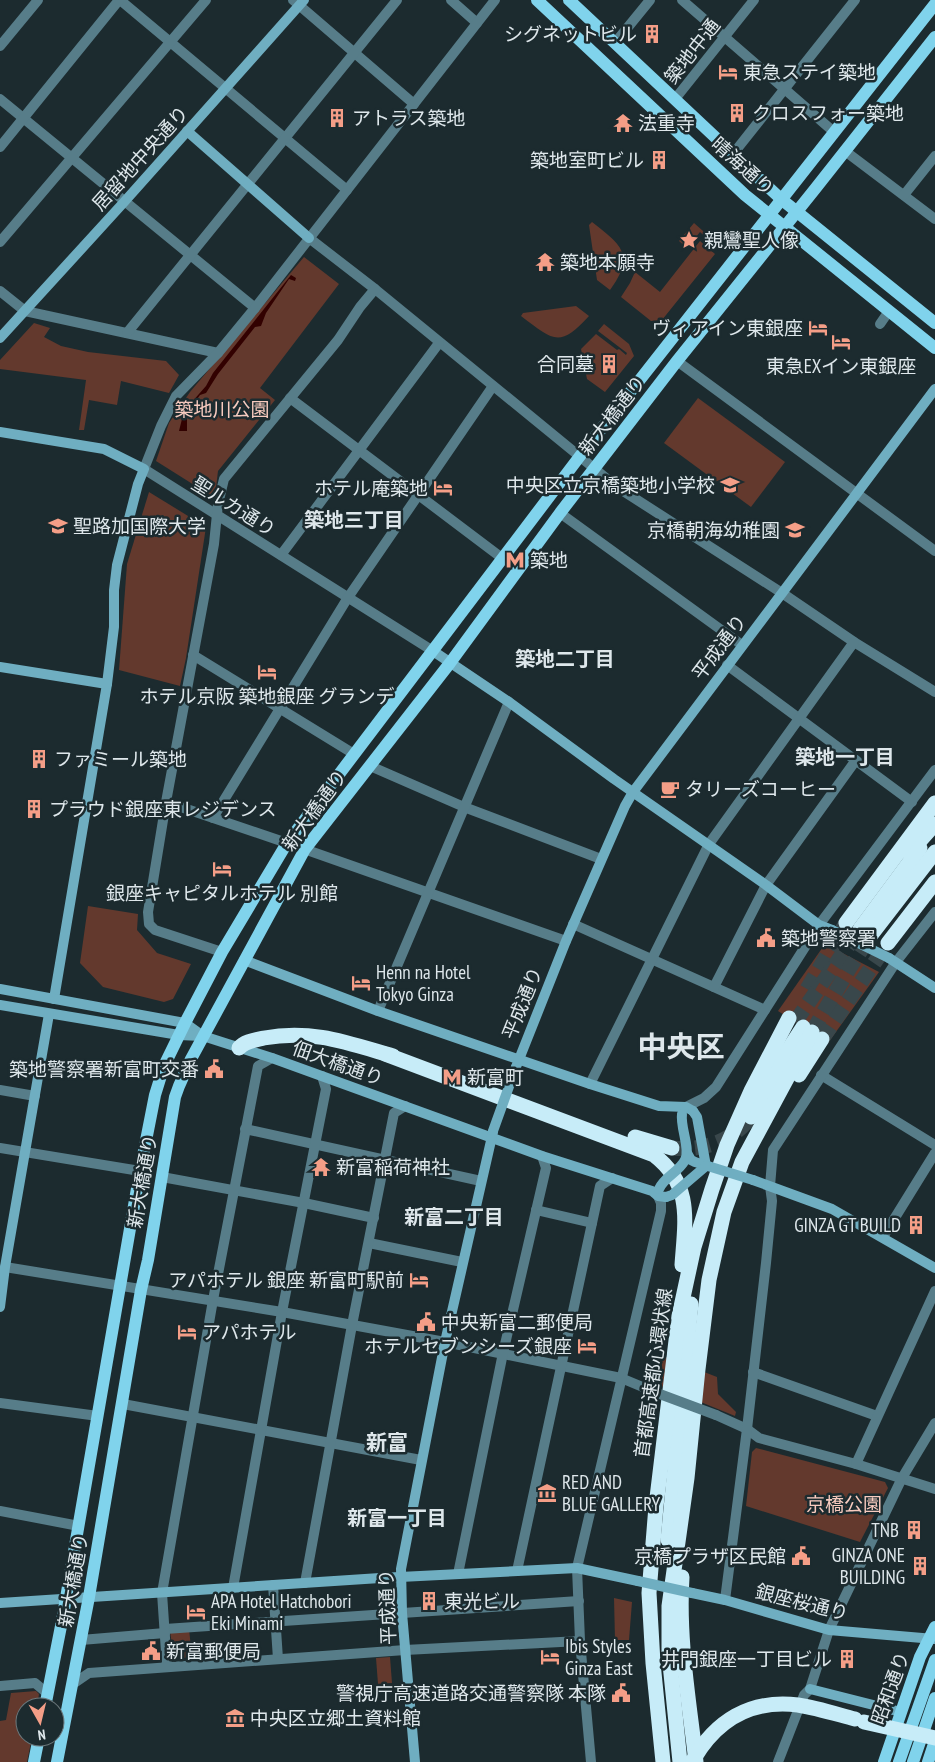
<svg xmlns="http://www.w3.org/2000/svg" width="935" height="1762" font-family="'PT Sans Narrow','Noto Sans JP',sans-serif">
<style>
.green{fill:#63392d}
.water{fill:#320100}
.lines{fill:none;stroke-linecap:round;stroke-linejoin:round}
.highway-tunnel{stroke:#39474b;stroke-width:15;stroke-dasharray:15 8;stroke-linecap:butt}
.street{stroke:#577d89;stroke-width:10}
.secondary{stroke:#6faec1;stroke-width:10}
.primary{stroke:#80d3ec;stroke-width:12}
.highway{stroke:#c7ecf8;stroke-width:15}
.street-bridge{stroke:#577d89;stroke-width:10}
.secondary-bridge{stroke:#6faec1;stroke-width:10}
.highway-bridge{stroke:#c7ecf8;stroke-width:15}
.labels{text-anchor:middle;stroke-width:5;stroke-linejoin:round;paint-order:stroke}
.poi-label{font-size:19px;fill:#dee7eb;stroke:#1c2b2f;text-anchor:start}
.street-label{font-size:19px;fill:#dee7eb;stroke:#1c2b2f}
.park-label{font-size:19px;fill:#f8cbbf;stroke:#1c2b2f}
.neighbourhood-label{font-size:20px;font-weight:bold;fill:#dee7eb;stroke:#1c2b2f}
.quarter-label{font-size:21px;font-weight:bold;fill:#dee7eb;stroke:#1c2b2f}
.town-label{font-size:29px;font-weight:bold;fill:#dee7eb;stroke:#1c2b2f}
</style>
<rect width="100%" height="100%" fill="#1c2b2f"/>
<!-- green -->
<g class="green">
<path d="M592 222C621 245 636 254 610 290L597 280 589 225Z"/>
<polygon points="694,223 721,247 719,249 700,232 687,248 679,241"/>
<polygon points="700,241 715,254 662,320 651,321 621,297 630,283 635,272 660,292"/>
<polygon points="304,257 339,284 260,388 275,400 218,471 216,488 210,495 156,461 169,423 190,392"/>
<path d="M576 306 589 316C559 349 553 340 521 316L523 313Z"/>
<polygon points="34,323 50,328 44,337 61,346 88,352 166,361 179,375 169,393 121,381 117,405 89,400 84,430 79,430 86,380 0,369 0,360"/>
<polygon points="604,324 629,344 634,356 605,392 587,379 581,349 596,334 617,350 619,349 626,355 627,353 598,331"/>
<polygon points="698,398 785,462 751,507 664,443"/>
<polygon points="149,492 206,527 186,658 180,686 119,670 127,564"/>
<polygon points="88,906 138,914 137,930 157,953 191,964 173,999 164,1002 103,987 80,963"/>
<polygon points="825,944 879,972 828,1043 778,1011"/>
<polygon points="663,1356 717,1377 718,1394 736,1412 735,1416 659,1385"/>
<polygon points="756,1448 885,1482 888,1488 860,1542 746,1506 752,1452"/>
<polygon points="614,1598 632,1602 629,1640 615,1640"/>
<polygon points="189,1629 192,1657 174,1659 170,1631"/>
<polygon points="390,1657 392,1683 378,1684 376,1658"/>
<polygon points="36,1691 39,1694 37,1707 25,1707 25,1737 32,1737 27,1762 0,1762 0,1721 6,1720 11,1693"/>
</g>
<!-- water -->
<polygon class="water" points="291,275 296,278 295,281 289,279 266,313 261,326 255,327 218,374 206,393 200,395 187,413 187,431 179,431 184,411 206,386 213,373"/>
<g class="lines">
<!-- highway-tunnel -->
<g class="highway-tunnel">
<polyline points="807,989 846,923"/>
<polyline points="795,1022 860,929"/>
<polyline points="812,1032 849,969 871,935"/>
<polyline points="822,1039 888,943"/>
<path d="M672 1148C704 1151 731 1142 751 1117"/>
</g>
<!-- street -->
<g class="street">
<polyline points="120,0 347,190"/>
<polyline points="293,0 414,104"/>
<polyline points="451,0 477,23"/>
<polyline points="682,0 834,132"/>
<polyline points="615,43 650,0"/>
<polyline points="0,46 38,0"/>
<polyline points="0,99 255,308"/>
<polyline points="675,99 754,0"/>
<polyline points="0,147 119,0"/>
<polyline points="845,151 935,219"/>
<polyline points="733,154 855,0"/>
<polyline points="904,195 935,156"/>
<polyline points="309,238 375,289 617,487 782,593 854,642 935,692"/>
<polyline points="0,242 206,0"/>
<polyline points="0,291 25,311 218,353"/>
<polyline points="880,324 889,311"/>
<polyline points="127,333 397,0"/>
<polyline points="677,361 935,551"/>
<polyline points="290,398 502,558"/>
<polyline points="560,513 742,645"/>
<polyline points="281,555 439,343"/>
<polyline points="433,651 144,469 161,426 176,396 218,353 255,308 495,0"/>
<polyline points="193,655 354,754"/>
<polyline points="727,665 912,802"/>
<polyline points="370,766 464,807 601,859"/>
<polyline points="166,802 287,843 566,941"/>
<polyline points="213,818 347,599 493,386"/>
<polyline points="573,924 765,1010"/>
<polyline points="222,952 155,930 149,924 148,912 166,802 214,544 218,504 224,479 338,340 360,307 375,289"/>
<polyline points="714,987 766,885 856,760"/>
<polyline points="378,1011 509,702"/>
<polyline points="821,1075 935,1145"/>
<polyline points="590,1084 709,844 854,642"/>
<polyline points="0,1090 35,1096"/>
<polyline points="686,1107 704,1098 716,1087 819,925 935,770"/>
<polyline points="245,1129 481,1181"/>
<polyline points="0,1148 140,1171"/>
<polyline points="162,1177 304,1203 374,1218"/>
<polyline points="536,1210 592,1223"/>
<polyline points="883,1237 935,1153"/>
<polyline points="369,1243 462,1262"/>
<polyline points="5,1267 282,1312 445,1342 621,1378 657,1393"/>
<polyline points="753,1372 877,1416"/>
<polyline points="0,1403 98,1416"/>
<polyline points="123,1404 421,1460"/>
<polyline points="716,1415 747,1429 759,1438 856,1464 935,1489"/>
<polyline points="856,1464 935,1291"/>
<polyline points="0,1511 79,1526"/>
<polyline points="517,1571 600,1186 612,1178"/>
<polyline points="458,1574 503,1353 546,1168 542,1156"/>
<polyline points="305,1583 352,1325 394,1113 405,1106"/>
<polyline points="273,1585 278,1659"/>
<polyline points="233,1588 282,1312 326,1089 322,1076"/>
<polyline points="725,1600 747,1429 766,1263 772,1201 770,1186 773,1150 896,962 935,912"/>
<polyline points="165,1629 579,1601"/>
<polyline points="81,1640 165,1633"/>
<polyline points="167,1667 162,1593 213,1300 258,1066 272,1058"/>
<polyline points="73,1684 89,1673 405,1650 580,1641"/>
<polyline points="0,1686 35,1683 48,1694"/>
<polyline points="591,1762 580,1641 577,1568 661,1211 661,1203 658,1196"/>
<polyline points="778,1762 804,1695 810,1689 829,1630 902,1478 935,1423"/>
</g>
<!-- secondary -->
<g class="secondary">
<polyline points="187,131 309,238"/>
<polyline points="0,338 125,201 304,0"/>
<polyline points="0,432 104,449 144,469 138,484 117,565 114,590 114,627 107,684 54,999"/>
<polyline points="433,651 509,702 614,779 766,885 819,925 832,930"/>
<polyline points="0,667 107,684"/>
<polyline points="889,958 935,988"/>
<polyline points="244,960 378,1011 590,1084 659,1106 686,1107 693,1111"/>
<polyline points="0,989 185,1023 203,1036 272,1058 542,1156 652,1191 658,1196 666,1197"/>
<polyline points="0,1005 179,1035 202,1036"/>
<polyline points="516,1067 566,941 625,806 633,792 935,389"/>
<polyline points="753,1180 832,1209 935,1268"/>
<polyline points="0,1307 5,1267 49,1014"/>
<polyline points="692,1593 725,1600 829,1630 934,1639"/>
<polyline points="0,1603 380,1578 577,1568 638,1581"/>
<polyline points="810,1689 901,1712"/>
<polyline points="415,1762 402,1613 401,1569 445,1342 493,1132"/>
</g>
<!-- primary -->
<g class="primary">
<polyline points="537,0 745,195 935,348"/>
<polyline points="569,0 781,199 935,323"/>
<polyline points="45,1707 62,1621 140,1171 155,1095 164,1066 185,1023 222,952 287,843 580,456 935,4"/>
<polyline points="34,1762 39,1737"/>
<polyline points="57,1762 89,1597 141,1290 148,1260 175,1097 179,1086 191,1059 305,849 450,663 560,513 677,361 815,189 935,37"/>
<polyline points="884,1762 920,1657 935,1627"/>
<polyline points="899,1762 935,1660"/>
<polyline points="913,1762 935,1698"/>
<polyline points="928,1762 935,1741"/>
</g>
<!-- highway -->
<g class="highway">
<polyline points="909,853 935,824"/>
<polyline points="846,923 935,803"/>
<polyline points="860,929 920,848"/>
<polyline points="871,935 935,852"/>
<polyline points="888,943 935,882"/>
<path d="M239 1048C245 1041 255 1040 264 1038 312 1029 348 1043 393 1056"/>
<path d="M385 1054 654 1155C693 1185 685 1221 682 1265"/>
<polyline points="799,1075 822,1039"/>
<polyline points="751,1117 788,1050 803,1027"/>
<polyline points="635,1137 672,1148"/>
<polyline points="668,1540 691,1304"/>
<path d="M682 1577C678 1639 689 1700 696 1762"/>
<polyline points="663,1762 653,1663 649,1593 656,1506 679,1316 694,1247 712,1189 727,1145 751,1091 789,1018"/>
<polyline points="680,1762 669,1654 669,1606 687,1478 698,1369 709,1280 724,1212 742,1162 812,1032"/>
</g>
<!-- street-bridge -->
<polyline class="street-bridge" points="657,1393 716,1415"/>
<!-- secondary-bridge -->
<g class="secondary-bridge">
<polyline points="832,930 889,958"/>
<polyline points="693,1111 697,1117 706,1166"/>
<polyline points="493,1131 516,1067"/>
<polyline points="687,1153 691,1160 695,1162 753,1180"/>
<path d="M659 1189C664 1177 679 1172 685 1160 691 1149 680 1128 682 1114"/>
<polyline points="666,1197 672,1195 706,1166"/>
<polyline points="638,1581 692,1593"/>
</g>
<!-- highway-bridge -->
<g class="highway-bridge">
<polyline points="864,1722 935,1738"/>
<path d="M692 1762C715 1721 750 1699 798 1705 817 1708 836 1714 855 1719"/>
</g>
</g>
<!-- icons -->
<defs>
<g id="building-bare" transform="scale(1.5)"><path d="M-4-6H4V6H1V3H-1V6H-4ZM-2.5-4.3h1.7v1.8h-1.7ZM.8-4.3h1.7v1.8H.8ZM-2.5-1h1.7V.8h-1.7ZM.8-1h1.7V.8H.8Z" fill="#f49e87" stroke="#1c2b2f" stroke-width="2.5" paint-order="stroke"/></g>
<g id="hotel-bare" transform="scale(1.5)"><path d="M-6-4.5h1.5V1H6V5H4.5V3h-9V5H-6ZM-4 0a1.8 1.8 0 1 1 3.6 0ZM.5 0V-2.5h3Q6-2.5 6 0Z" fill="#f49e87" stroke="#1c2b2f" stroke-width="2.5" paint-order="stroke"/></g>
<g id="temple-bare" transform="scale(1.5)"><path d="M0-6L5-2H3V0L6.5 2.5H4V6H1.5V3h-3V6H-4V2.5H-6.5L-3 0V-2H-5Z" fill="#f49e87" stroke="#1c2b2f" stroke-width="2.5" paint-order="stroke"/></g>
<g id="sight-bare" transform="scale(1.5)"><path d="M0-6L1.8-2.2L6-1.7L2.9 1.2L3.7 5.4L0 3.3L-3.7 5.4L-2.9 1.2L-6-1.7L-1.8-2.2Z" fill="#f49e87" stroke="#1c2b2f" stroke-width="2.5" paint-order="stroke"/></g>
<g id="school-bare" transform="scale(1.5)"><path d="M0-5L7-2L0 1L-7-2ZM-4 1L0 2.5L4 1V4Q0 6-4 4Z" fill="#f49e87" stroke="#1c2b2f" stroke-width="2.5" paint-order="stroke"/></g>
<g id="university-bare" transform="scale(1.5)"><path d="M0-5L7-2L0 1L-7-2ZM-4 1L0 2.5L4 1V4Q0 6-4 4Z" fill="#f49e87" stroke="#1c2b2f" stroke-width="2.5" paint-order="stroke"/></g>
<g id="metro-bare" transform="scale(1.5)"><path d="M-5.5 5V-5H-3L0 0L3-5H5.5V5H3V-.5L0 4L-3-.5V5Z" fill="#f49e87" stroke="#1c2b2f" stroke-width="2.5" paint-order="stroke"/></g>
<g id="cafe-bare" transform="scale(1.5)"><path d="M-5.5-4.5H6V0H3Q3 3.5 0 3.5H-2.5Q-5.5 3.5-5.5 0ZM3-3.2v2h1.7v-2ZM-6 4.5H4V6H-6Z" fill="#f49e87" stroke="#1c2b2f" stroke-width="2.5" paint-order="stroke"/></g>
<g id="civic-bare" transform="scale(1.5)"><path d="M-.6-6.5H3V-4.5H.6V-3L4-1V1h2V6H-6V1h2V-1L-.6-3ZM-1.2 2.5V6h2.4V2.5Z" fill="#f49e87" stroke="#1c2b2f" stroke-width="2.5" paint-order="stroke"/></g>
<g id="museum-bare" transform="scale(1.5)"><path d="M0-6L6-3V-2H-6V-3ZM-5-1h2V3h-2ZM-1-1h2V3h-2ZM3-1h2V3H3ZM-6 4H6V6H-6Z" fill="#f49e87" stroke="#1c2b2f" stroke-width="2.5" paint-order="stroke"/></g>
</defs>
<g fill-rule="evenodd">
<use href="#building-bare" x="652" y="34"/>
<use href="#hotel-bare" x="728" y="72"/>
<use href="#building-bare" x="737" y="113"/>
<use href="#building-bare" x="337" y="118"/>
<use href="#temple-bare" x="623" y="123"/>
<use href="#building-bare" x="659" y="160"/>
<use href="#sight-bare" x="689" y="240"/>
<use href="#temple-bare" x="545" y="262"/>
<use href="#hotel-bare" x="818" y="328"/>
<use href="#hotel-bare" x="841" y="342"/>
<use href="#building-bare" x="609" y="364"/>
<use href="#school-bare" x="730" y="485"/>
<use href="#hotel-bare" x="443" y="488"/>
<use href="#university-bare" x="58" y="526"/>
<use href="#school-bare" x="795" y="530"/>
<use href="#metro-bare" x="515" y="560"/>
<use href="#hotel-bare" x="267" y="672"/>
<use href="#building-bare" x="39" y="759"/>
<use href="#cafe-bare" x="670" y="789"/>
<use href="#building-bare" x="34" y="809"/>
<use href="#hotel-bare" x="222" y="869"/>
<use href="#civic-bare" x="766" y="938"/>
<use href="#hotel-bare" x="361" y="983"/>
<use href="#civic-bare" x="214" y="1069"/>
<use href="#metro-bare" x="452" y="1077"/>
<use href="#temple-bare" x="321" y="1167"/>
<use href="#building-bare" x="916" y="1225"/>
<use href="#hotel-bare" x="419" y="1280"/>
<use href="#civic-bare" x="426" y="1322"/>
<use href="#hotel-bare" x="187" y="1332"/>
<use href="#hotel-bare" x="587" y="1346"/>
<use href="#museum-bare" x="547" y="1493"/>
<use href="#building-bare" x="914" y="1530"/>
<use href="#civic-bare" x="801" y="1556"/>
<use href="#building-bare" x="920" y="1566"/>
<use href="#building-bare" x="429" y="1601"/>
<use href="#hotel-bare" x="196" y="1612"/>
<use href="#civic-bare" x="151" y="1651"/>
<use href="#hotel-bare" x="550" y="1657"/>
<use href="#building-bare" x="847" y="1659"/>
<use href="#civic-bare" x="621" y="1693"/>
<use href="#museum-bare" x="235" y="1718"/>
</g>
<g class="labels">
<!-- poi labels -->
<g class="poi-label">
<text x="637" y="41" text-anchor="end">シグネットビル</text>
<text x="743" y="79">東急ステイ築地</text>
<text x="752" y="120">クロスフォー築地</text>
<text x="352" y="125">アトラス築地</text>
<text x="638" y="130">法重寺</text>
<text x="644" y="167" text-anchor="end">築地室町ビル</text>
<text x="704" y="247">親鸞聖人像</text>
<text x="560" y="269">築地本願寺</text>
<text x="803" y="335" text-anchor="end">ヴィアイン東銀座</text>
<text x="594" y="371" text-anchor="end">合同墓</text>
<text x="841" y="373" text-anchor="middle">東急EXイン東銀座</text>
<text x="715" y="492" text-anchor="end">中央区立京橋築地小学校</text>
<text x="428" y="495" text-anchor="end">ホテル庵築地</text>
<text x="73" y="533">聖路加国際大学</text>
<text x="780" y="537" text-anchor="end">京橋朝海幼稚園</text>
<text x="530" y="567">築地</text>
<text x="267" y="703" text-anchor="middle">ホテル京阪 築地銀座 グランデ</text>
<text x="54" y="766">ファミール築地</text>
<text x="685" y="796">タリーズコーヒー</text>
<text x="49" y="816">プラウド銀座東レジデンス</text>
<text x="222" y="900" text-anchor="middle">銀座キャピタルホテル 別館</text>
<text x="781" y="945">築地警察署</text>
<text x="376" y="979">Henn na Hotel<tspan x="376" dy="22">Tokyo Ginza</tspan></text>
<text x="199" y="1076" text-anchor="end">築地警察署新富町交番</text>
<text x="467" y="1084">新富町</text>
<text x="336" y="1174">新富稲荷神社</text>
<text x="901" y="1232" text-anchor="end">GINZA GT BUILD</text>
<text x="404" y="1287" text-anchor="end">アパホテル 銀座 新富町駅前</text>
<text x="441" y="1329">中央新富二郵便局</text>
<text x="202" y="1339">アパホテル</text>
<text x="572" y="1353" text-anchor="end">ホテルセブンシーズ銀座</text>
<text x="562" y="1489">RED AND<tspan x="562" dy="22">BLUE GALLERY</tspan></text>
<text x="899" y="1537" text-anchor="end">TNB</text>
<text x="905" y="1562" text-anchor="end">GINZA ONE<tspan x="905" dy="22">BUILDING</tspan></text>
<text x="786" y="1563" text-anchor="end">京橋プラザ区民館</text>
<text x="211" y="1608">APA Hotel Hatchobori<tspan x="211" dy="22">Eki Minami</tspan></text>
<text x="444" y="1608">東光ビル</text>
<text x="565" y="1653">Ibis Styles<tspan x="565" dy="22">Ginza East</tspan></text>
<text x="166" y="1658">新富郵便局</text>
<text x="832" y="1666" text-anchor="end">井門銀座一丁目ビル</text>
<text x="606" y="1700" text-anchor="end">警視庁高速道路交通警察隊 本隊</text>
<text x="250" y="1725">中央区立郷土資料館</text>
</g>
<!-- street labels -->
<g class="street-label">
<text transform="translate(692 51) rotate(-52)" y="7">築地中通</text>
<text transform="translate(140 158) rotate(-48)" y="7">居留地中央通り</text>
<text transform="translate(743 166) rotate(42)" y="7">晴海通り</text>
<text transform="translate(612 415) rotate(-52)" y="7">新大橋通り</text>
<text transform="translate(234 506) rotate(32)" y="7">聖ルカ通り</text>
<text transform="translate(719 647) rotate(-53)" y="7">平成通り</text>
<text transform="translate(314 810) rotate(-54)" y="7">新大橋通り</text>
<text transform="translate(522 1003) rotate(-68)" y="7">平成通り</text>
<text transform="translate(338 1063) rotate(20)" y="7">佃大橋通り</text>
<text transform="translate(142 1181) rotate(-80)" y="7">新大橋通り</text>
<text transform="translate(653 1373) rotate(-82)" y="7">首都高速都心環状線</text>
<text transform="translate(73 1580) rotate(-80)" y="7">新大橋通り</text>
<text transform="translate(802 1602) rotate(14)" y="7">銀座桜通り</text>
<text transform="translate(387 1607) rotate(-92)" y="7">平成通り</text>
<text transform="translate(890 1688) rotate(-70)" y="7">昭和通り</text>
</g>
<!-- park labels -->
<g class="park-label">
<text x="222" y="416">築地川公園</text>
<text x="844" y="1511">京橋公園</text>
</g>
<!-- neighbourhood labels -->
<g class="neighbourhood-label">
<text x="354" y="527">築地三丁目</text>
<text x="565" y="666">築地二丁目</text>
<text x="845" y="764">築地一丁目</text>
<text x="454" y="1224">新富二丁目</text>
<text x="397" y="1525">新富一丁目</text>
</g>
<!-- quarter labels -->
<g class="quarter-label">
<text x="387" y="1450">新富</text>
</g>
<!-- town labels -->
<g class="town-label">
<text x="681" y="1057">中央区</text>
</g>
</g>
<!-- north arrow -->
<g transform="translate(40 1722) rotate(172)"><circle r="24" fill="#1c2b2f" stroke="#6a767a"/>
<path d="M0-4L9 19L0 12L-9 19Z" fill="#f49e87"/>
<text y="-8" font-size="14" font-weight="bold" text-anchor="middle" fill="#dee7eb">N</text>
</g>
</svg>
